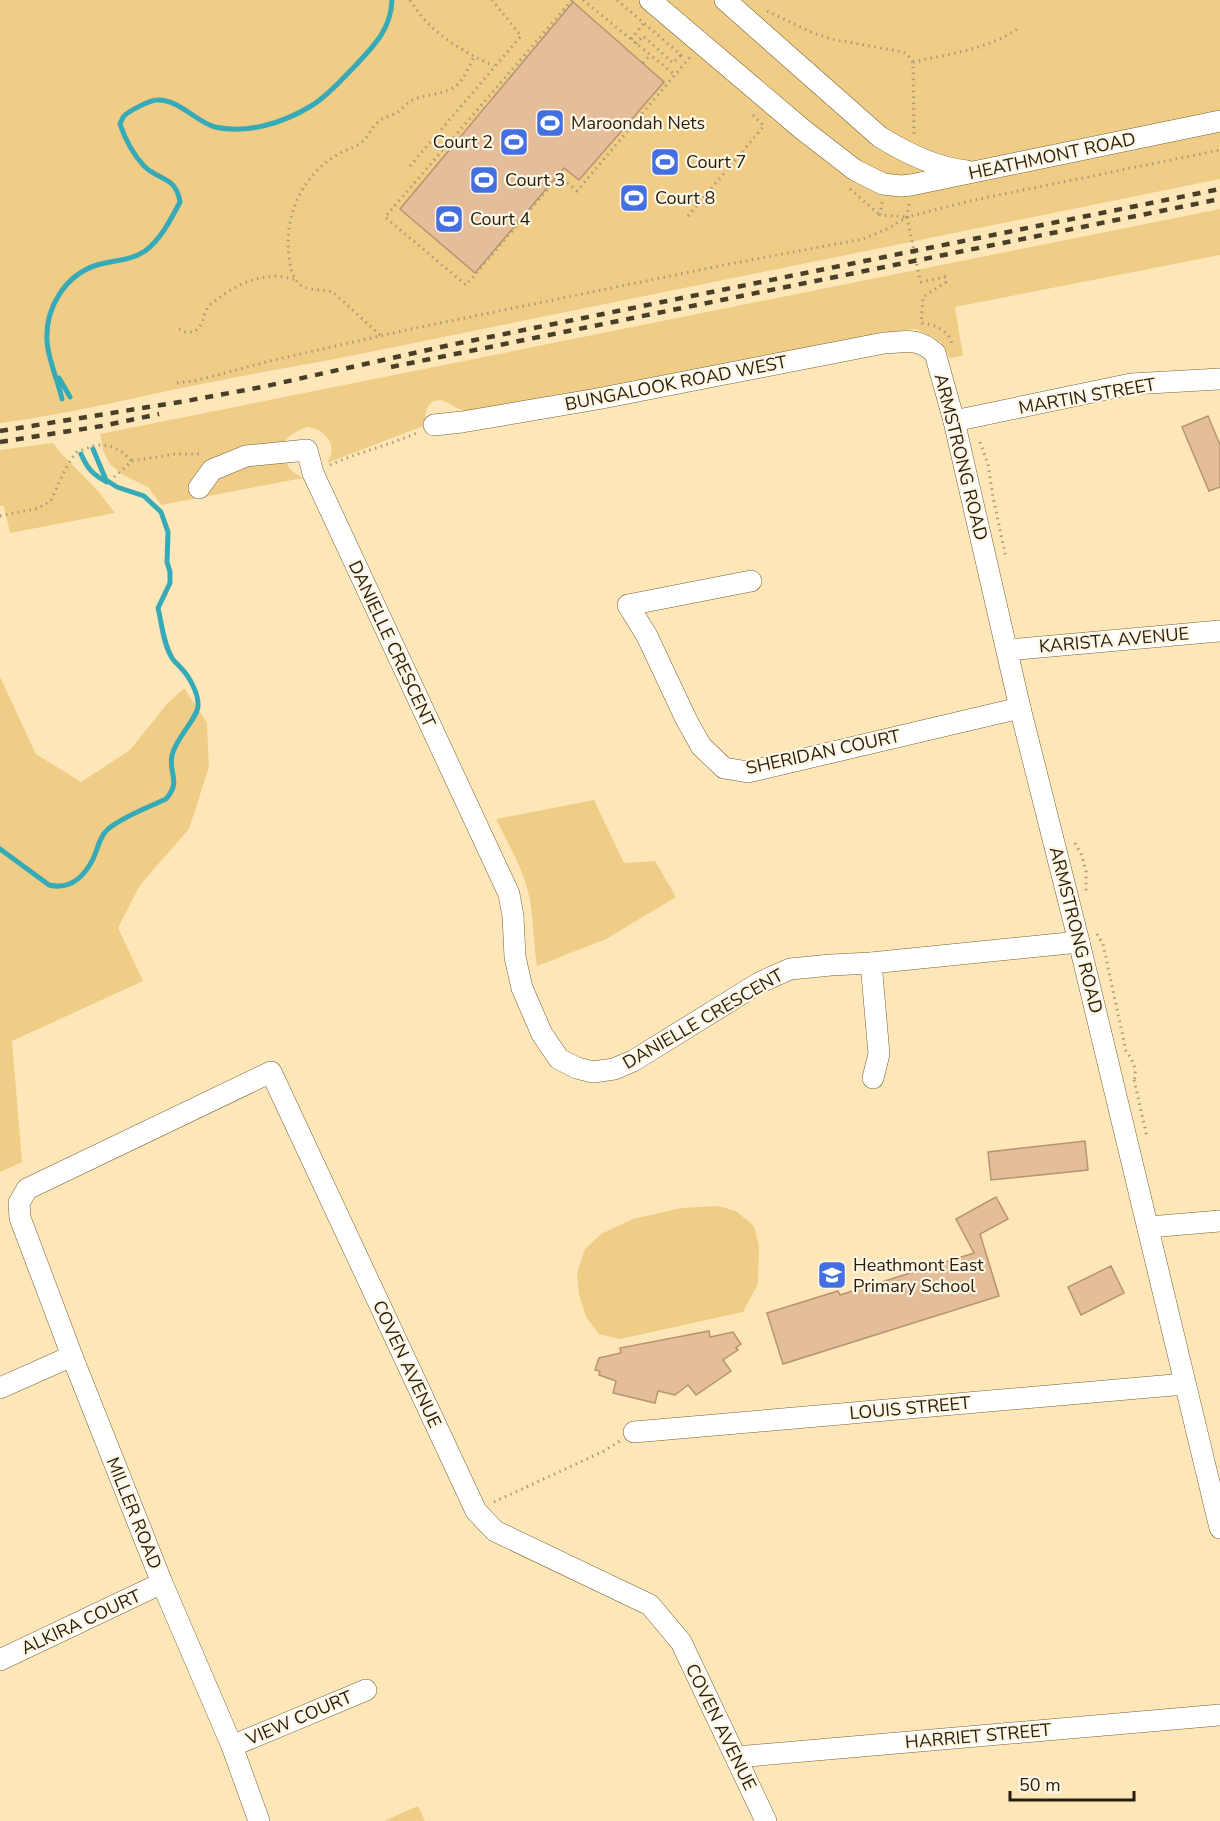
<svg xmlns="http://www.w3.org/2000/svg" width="1220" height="1821" font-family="'Nunito Sans',sans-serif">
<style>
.green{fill:#efcd87}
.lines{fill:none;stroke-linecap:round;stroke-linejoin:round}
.stream{stroke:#36abb7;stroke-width:5}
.building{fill:#e4be9a;stroke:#b7936f;stroke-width:1.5}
.minor-casing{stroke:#756136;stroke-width:22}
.path{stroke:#aa9a76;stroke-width:3;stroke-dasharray:1.5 4.5;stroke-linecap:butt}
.minor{stroke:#fff;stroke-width:21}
.rail{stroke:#493f28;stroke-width:4.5;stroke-dasharray:8 8;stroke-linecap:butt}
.labels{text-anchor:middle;stroke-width:4.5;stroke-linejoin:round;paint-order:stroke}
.poi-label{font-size:18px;fill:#271f0d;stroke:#fff6e3;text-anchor:start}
.street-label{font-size:18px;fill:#271f0d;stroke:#fff6e3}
</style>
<rect width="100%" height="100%" fill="#fde7b8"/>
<!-- green -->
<g class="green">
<path d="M0 0H1220V179L335 359C285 368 235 377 186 387 124 400 63 415 0 423Z"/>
<path d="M1220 209V255L955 307 963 356 950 358 941 342 931 336 916 329 890 332 479 413C474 413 469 413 464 411 458 409 453 405 446 402 430 395 423 411 426 425L327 463C335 450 332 440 320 431 317 429 311 427 307 427 303 428 297 432 294 433 279 441 282 459 291 470 294 473 299 476 303 478L161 505 148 487 123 475 109 463 103 450 100 434Z"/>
<polygon points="53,443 60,452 98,491 115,513 10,533 4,506 0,506 0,450"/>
<polygon points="0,677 36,754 81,782 130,750 166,705 184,688 207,723 209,767 189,829 140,885 118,928 143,981 12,1041 22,1162 0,1172"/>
<path d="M594 800 624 863 655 861 676 897 606 939 537 966C533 941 534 916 528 892 522 866 507 842 496 819Z"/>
<polygon points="718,1206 736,1211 754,1226 759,1246 758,1284 743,1312 620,1339 599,1334 586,1317 579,1294 577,1274 585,1249 601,1234 633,1219 681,1208"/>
<polygon points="418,1806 425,1821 384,1821"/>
</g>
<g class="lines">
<!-- stream -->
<g class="stream">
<polyline points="59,378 70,397"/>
<path d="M62 399C58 381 48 359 47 341 45 308 65 275 97 265 114 260 130 261 145 251 161 239 171 219 180 202 176 176 159 181 144 166 133 154 125 139 120 124 122 121 122 118 124 116 129 111 150 100 157 100 179 99 196 122 215 127 248 134 283 123 311 106 328 96 342 79 355 66 374 46 391 29 392 0"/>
<path d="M81 454C87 468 93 475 107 482"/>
<path d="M0 849 49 885C70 890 84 877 93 859 98 849 99 837 108 829 124 816 147 808 166 799 182 780 168 775 172 755 176 738 197 719 198 706 199 694 189 676 181 668 178 664 174 662 172 658 163 643 162 624 158 608L170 583V572L167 562 168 532 161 512 144 496 117 487 106 480 93 449"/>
</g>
</g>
<!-- building -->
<g class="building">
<polygon points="573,2 664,82 579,180 564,168 475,273 400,209"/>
<polygon points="1208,416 1220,445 1220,487 1209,491 1182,427"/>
<polygon points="1085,1141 1088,1170 991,1180 988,1152"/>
<polygon points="996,1197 1008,1219 980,1234 999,1296 783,1364 767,1313 838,1291 840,1295 974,1253 956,1219"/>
<polygon points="1111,1266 1124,1293 1081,1315 1068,1287"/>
<polygon points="709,1331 710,1337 733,1332 741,1344 736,1348 738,1350 723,1360 731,1371 696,1395 688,1385 675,1395 658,1391 655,1403 613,1393 616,1381 599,1375 600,1371 595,1370 599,1358 621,1353 620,1348"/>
</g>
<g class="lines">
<!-- minor casing -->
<g class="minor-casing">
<g id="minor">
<polyline points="650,0 802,129 855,170 883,184 901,186 911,185 1220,121"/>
<path d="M725 0 880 137C906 153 936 168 967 171"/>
<polyline points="954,421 1131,384 1220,379"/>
<path d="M434 425 462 422 597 399 884 343C906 342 917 337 935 353L954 421 1020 708 1079 942 1220 1528"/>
<polyline points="199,488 212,470 246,456 307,450 313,473 509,894 513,916 515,957 522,988 542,1034 559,1059 577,1068 593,1072 614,1069 633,1061 759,983 790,969 831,965 871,963 1079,942"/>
<polyline points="751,581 628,605 647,636 686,719 701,746 724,768 748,772 1020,708"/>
<polyline points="1007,650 1220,631"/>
<polyline points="871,963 879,1054 873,1078"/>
<polyline points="1149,1227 1220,1221"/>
<polyline points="0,1388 72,1356"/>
<polyline points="634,1432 1185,1384"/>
<polyline points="0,1660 162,1583"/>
<polyline points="232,1746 366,1690"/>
<polyline points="737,1757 1220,1715"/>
<polyline points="259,1821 232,1746 162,1583 72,1356 20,1218 19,1203 27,1189 271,1072 476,1511 495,1531 650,1605 681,1642 766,1821"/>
</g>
</g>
<!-- path -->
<g class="path">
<path d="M410 0C430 33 460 50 494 66"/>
<polyline points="572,0 385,217 466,285 559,176 577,191 690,57"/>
<polyline points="583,0 675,75"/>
<polyline points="617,0 681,55 685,54"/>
<polyline points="767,11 813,33 831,39 903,52 908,55 913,63 914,135"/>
<polyline points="631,39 644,23"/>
<polyline points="636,44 643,36 673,63 681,55"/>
<path d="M913 62C949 54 989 49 1019 28"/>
<polyline points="643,63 650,55"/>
<polyline points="410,166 521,36 492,0"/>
<polyline points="850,189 880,215"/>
<polyline points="882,202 880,215 905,217"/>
<polyline points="909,204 907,217 974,200 1220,150"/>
<polyline points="688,216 764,126 753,115"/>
<polyline points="907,217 920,280 921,282 945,277 946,282 923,297 921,324"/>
<path d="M922 323C934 324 949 331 952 344"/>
<path d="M179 329 185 332H194C207 321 201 317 208 307 210 304 215 301 219 298 239 282 270 270 295 280"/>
<path d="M380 335 333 292C325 290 318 290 310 289 290 286 289 261 288 244 288 208 304 176 335 156 344 150 355 148 363 141 369 136 371 128 377 123 383 117 390 116 397 113 402 109 406 104 411 101 425 93 446 96 458 84 465 77 469 66 474 57"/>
<polyline points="177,383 194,381 278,359 411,329 724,265 863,239 889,228 907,217"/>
<polyline points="980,442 988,464 993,497 1006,558"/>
<path d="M330 465C359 452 390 445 419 432"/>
<polyline points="114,477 132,461 175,454 202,454"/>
<polyline points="0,516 39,508 51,500 64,472 72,458 77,452 96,445 110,446 121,451 132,461"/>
<polyline points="1075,843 1082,856 1086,871 1086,891"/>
<path d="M1097 934 1103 944 1126 1051C1132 1059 1138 1070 1134 1080L1132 1078"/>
<polyline points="1134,1080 1147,1137"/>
<polyline points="494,1502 604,1451 620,1441"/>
</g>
<!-- minor -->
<use href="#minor" class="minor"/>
<!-- rail -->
<g class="rail">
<polyline points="391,367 1220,199"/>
<polyline points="0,431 186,401 262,387 450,345 1220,189"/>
<polyline points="0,442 102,426 159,414"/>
</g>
</g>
<!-- icons -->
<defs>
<g id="stadium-square" transform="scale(1.5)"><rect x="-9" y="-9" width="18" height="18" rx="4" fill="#446fe1" stroke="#fff6e3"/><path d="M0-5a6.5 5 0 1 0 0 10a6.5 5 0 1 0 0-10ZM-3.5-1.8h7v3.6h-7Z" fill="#fff"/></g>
<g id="school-square" transform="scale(1.5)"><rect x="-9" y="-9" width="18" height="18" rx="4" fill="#446fe1" stroke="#fff6e3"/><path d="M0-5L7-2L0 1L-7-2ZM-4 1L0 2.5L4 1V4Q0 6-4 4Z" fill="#fff"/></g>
</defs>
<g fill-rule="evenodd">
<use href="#stadium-square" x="550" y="123"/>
<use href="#stadium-square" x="514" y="142"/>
<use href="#stadium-square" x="665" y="162"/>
<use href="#stadium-square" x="484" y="180"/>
<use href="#stadium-square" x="634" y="198"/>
<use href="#stadium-square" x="449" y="219"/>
<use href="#school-square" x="832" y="1275"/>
</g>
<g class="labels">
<!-- poi labels -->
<g class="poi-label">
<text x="571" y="129">Maroondah Nets</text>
<text x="493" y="148" text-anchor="end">Court 2</text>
<text x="686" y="168">Court 7</text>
<text x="505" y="186">Court 3</text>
<text x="655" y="204">Court 8</text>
<text x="470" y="225">Court 4</text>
<text x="853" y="1271">Heathmont East<tspan x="853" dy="21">Primary School</tspan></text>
</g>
<!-- street labels -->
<g class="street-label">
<text transform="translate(1052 156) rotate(-12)" y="6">HEATHMONT ROAD</text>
<text transform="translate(676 383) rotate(-11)" y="6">BUNGALOOK ROAD WEST</text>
<text transform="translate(1087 396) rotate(-10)" y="6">MARTIN STREET</text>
<text transform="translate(961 457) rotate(76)" y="6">ARMSTRONG ROAD</text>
<text transform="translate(1114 640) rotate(-5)" y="6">KARISTA AVENUE</text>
<text transform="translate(392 644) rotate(65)" y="6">DANIELLE CRESCENT</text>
<text transform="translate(823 752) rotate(-12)" y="6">SHERIDAN COURT</text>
<text transform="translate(1076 930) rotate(76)" y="6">ARMSTRONG ROAD</text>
<text transform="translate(703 1019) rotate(-30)" y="6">DANIELLE CRESCENT</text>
<text transform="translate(407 1364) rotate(65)" y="6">COVEN AVENUE</text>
<text transform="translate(910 1408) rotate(-5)" y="6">LOUIS STREET</text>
<text transform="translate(134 1513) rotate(68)" y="6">MILLER ROAD</text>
<text transform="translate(81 1622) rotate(-25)" y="6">ALKIRA COURT</text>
<text transform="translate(299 1718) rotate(-23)" y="6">VIEW COURT</text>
<text transform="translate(721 1727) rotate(64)" y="6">COVEN AVENUE</text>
<text transform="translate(978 1736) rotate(-5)" y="6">HARRIET STREET</text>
</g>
</g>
<!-- scale -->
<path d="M1010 1791v9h124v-9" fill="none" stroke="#271f0d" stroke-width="3"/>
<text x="1019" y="1791" font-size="18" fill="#271f0d" stroke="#fff6e3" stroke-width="4.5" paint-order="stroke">50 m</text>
</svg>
